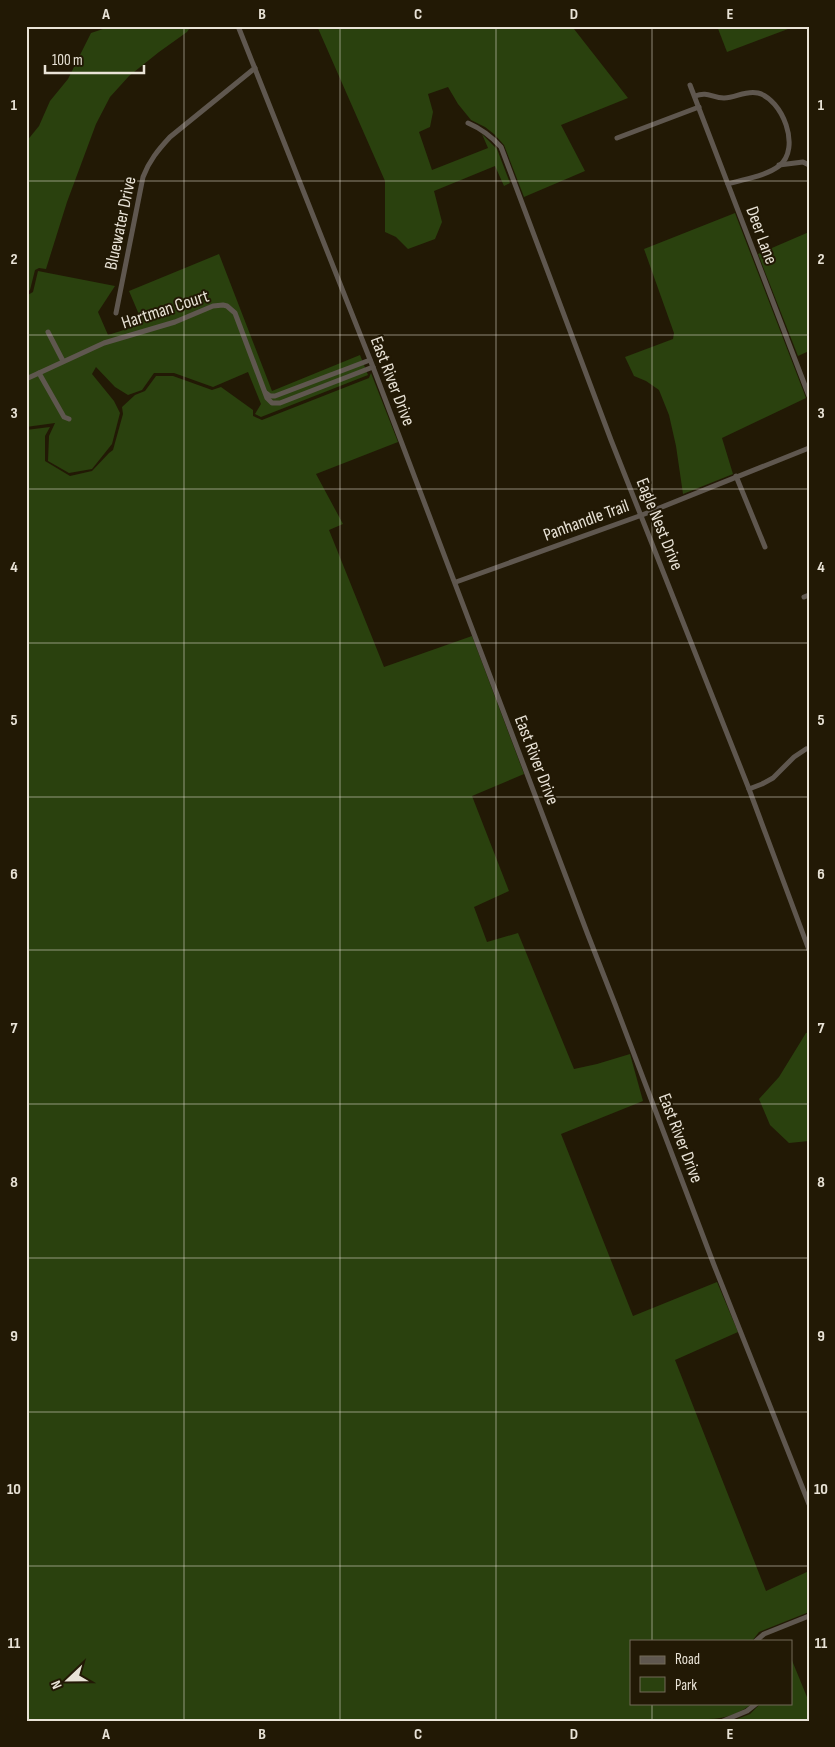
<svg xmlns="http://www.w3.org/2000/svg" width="835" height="1747" font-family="'Sofia Sans Condensed',sans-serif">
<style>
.green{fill:#2a410e}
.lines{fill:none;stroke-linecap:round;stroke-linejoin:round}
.street{stroke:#5f574f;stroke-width:5}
.grid{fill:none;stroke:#e9e3d7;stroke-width:1;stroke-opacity:0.55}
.labels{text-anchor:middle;stroke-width:4;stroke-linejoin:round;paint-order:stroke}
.street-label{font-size:18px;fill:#e9e3d7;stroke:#221905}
.neatline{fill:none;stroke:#e9e3d7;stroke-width:2}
.grid-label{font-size:16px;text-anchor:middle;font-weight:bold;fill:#e9e3d7}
</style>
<rect width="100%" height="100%" fill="#221905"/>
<!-- green -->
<g class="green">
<polygon points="112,26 191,26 187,32 159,52 129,76 110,97 96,124 67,202 46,269 39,268 35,270 30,290 26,292 26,142 39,126 50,101 68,79 91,33"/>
<polygon points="317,26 575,26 574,29 628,98 561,125 585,171 524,197 504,145 494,134 485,127 471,120 458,104 448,87 428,94 433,112 430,127 419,132 432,170 488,148 482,134 497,149 510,183 504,186 495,166 434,191 442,222 435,239 408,249 396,237 385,232 385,181"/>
<polygon points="717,26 796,26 727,52"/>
<polygon points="735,213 806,398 722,438 733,474 683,494 676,446 669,415 659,390 646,381 634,376 625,357 673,339 674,333 644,249"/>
<polygon points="809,232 809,351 798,356 758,254"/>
<polygon points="219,254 272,391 360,355 368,375 261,417 255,414 261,404 248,372 213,387 174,373 154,373 142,390 128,395 115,387 96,367 92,374 114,401 120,413 112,444 92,469 69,473 48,461 49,436 55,423 26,427 26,296 33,292 38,271 115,286 98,312 108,335 143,324 129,291"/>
<path d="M371 373 398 442 316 474 343 524 329 530 384 667 472 636 524 774 472 796 509 891 474 907 487 942 518 933 574 1069 597 1064 630 1054 643 1101 561 1134 633 1316 717 1282 738 1332 675 1360 766 1591 809 1571V1612L759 1632 752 1641H631V1703H753C740 1714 721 1720 705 1719L704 1721H26V430L50 427 45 436V461L70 476 92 471 109 453 113 450 123 414 122 407 135 395 145 391 156 376H173L212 390 221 387 253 410V416L262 420 369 378Z"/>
<polygon points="809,1032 809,1141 789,1143 770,1125 759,1099 779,1077 806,1033"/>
<polygon points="791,1658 809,1702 809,1721 732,1721 750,1714 761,1703 791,1703"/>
</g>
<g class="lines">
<!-- street -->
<g class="street">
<polyline points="238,26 373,367 588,935 615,1004 714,1265 809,1504"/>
<polyline points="690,85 809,396"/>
<path d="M695 96C708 91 712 98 724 98 736 98 745 90 758 93 782 99 802 148 779 166 766 176 744 179 728 184"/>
<path d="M468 123C482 129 491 136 501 147L611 440 749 789 809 950"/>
<polyline points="617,138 699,107"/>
<polyline points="779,165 803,162 809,165"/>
<path d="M116 313 143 177C149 161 158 150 170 137L255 68"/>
<polyline points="48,332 63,361"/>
<polyline points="39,373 64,417 69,419"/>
<polyline points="26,379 104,343 175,322 213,306 223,305 227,306 235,313 267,398 272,403 280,403 373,367"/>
<polyline points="266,393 270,396 275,396 370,360"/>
<polyline points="736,476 765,547"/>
<polyline points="456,582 642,515 809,448"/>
<polyline points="804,597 809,595"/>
<polyline points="749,789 762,784 773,778 794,757 806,749"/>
<polyline points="756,1641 764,1634 809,1616"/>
<polyline points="723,1721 747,1711 757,1703"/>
</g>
</g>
<!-- grid -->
<path class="grid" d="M184 26V1721M340 26V1721M496 26V1721M652 26V1641M26 181H809M26 335H809M26 489H809M26 643H809M26 797H809M26 950H809M26 1104H809M26 1258H809M26 1412H809M26 1566H809M652 1703V1721"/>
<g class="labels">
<!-- street labels -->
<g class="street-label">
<text transform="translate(120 223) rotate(-78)" y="6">Bluewater Drive</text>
<text transform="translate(762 235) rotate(70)" y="6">Deer Lane</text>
<text transform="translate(165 309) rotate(-18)" y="6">Hartman Court</text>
<text transform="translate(393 381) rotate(69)" y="6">East River Drive</text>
<text transform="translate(586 520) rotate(-20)" y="6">Panhandle Trail</text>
<text transform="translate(660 524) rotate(68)" y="6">Eagle Nest Drive</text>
<text transform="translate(537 760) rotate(69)" y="6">East River Drive</text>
<text transform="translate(681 1138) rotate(69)" y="6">East River Drive</text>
</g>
</g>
<!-- border -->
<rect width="835" height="1747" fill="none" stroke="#221905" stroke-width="55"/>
<!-- legend -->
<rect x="630" y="1640" width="162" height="65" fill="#221905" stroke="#726a59"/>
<rect x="640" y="1656" width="25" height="8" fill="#5f574f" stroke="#726a59"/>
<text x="675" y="1664" font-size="15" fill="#e9e3d7">Road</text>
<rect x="640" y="1677" width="25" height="15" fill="#2a410e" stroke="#726a59"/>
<text x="675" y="1690" font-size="15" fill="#e9e3d7">Park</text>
<!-- north arrow -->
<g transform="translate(68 1680) rotate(248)" stroke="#221905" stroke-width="4" paint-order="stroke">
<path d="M0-4L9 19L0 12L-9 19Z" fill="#e9e3d7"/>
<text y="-8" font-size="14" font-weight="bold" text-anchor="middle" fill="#e9e3d7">N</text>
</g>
<!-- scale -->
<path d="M45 65v8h99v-8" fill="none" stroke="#e9e3d7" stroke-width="2.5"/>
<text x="52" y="65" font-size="15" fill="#e9e3d7" stroke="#221905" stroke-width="4" paint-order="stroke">100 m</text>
<rect x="28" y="28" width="780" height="1692" class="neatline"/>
<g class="grid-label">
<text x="106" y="19">A</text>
<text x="262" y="19">B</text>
<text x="418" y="19">C</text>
<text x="574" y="19">D</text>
<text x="730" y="19">E</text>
<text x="14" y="110">1</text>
<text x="821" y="110">1</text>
<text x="14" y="264">2</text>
<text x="821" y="264">2</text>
<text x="14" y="418">3</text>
<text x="821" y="418">3</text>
<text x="14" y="572">4</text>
<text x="821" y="572">4</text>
<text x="14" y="725">5</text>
<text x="821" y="725">5</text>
<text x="14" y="879">6</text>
<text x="821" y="879">6</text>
<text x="14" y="1033">7</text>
<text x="821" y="1033">7</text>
<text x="14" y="1187">8</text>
<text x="821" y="1187">8</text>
<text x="14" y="1341">9</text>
<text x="821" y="1341">9</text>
<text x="14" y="1494">10</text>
<text x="821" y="1494">10</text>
<text x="14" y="1648">11</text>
<text x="821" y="1648">11</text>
<text x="106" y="1739">A</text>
<text x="262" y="1739">B</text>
<text x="418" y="1739">C</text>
<text x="574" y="1739">D</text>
<text x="730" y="1739">E</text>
</g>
</svg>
